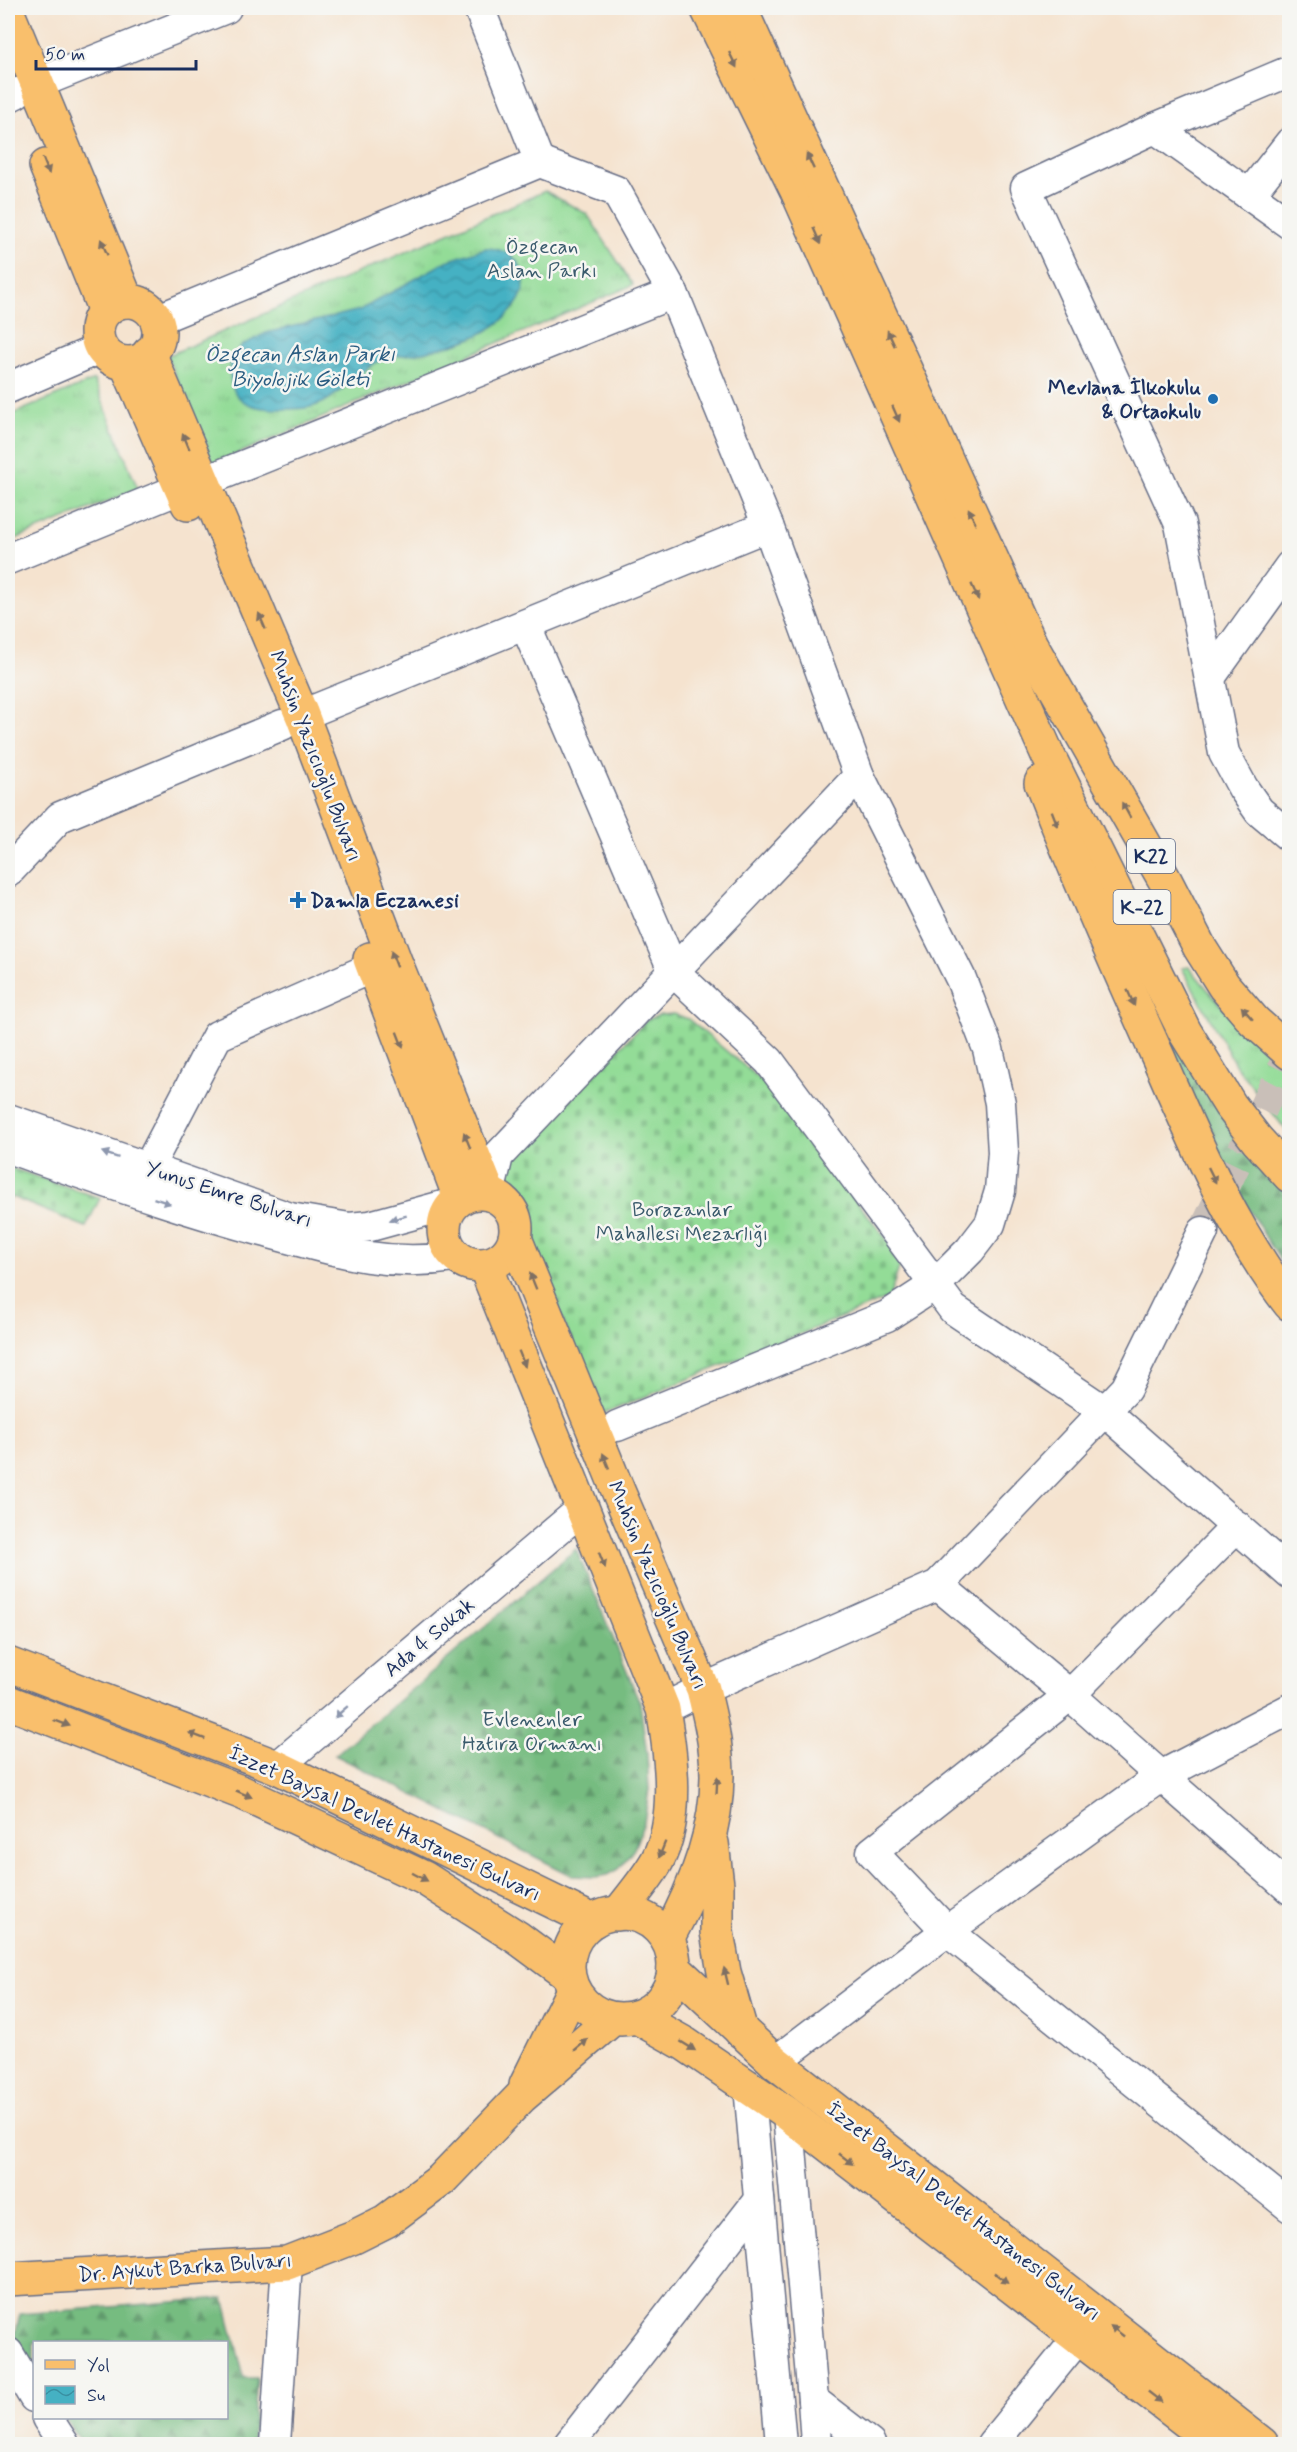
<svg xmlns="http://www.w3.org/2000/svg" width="1297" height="2452" font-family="Mynerve,sans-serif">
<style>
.grass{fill:url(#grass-tufts);stroke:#57867a;stroke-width:1.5}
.forest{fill:url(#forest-firs);stroke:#48766f;stroke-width:1.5}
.cemetery{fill:url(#cemetery-stones);stroke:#57867a;stroke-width:1.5}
.water{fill:url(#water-waves);stroke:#307090;stroke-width:1.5}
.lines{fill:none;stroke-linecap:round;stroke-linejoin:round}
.minor-tunnel{stroke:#c9bfb8;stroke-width:30;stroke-dasharray:30 15;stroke-linecap:butt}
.minor-casing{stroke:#676e86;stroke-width:33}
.major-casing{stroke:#676e86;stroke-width:36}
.highway-casing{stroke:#676e86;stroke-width:36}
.minor{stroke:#fff;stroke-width:30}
.major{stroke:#f9bf6c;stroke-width:33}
.highway{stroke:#f9bf6c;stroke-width:33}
.oneway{fill:#7f7064}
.oneway2{fill:#8d97ae}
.poi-dot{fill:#1f6fb2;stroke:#f6f6f2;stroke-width:2}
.labels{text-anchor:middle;stroke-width:5;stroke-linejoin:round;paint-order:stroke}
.shield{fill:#f6f6f2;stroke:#5d6b8a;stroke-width:1.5}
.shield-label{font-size:20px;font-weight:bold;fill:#1b2f5e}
.park-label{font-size:21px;fill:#395a6c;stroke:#f6f6f2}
.poi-label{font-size:21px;font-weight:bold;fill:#1b2f5e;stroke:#f6f6f2;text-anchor:end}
.street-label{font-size:21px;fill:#1b2f5e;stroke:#f6f6f2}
.water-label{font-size:22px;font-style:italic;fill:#2a5c81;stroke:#f6f6f2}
</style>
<defs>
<pattern id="grass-tufts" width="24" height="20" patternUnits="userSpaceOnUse" patternTransform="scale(1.5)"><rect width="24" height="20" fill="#93dc97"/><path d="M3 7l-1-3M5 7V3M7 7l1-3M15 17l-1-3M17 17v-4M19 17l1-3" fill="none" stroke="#7ebd85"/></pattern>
<pattern id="forest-firs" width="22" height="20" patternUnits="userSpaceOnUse" patternTransform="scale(1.5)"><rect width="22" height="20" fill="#76bc80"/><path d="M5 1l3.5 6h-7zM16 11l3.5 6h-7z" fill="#60996c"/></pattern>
<pattern id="cemetery-stones" width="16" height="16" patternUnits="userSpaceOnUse" patternTransform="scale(1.5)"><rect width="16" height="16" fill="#93dc97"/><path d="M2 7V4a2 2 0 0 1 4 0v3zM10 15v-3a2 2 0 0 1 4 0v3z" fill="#7ebd85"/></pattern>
<pattern id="water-waves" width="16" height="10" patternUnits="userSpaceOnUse" patternTransform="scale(1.5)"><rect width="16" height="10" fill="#45b1c3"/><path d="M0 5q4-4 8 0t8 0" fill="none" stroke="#3990a2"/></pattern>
</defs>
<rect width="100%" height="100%" fill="#f6f6f2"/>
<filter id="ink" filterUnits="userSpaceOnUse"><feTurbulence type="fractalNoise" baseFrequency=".0167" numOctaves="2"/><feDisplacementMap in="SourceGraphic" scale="12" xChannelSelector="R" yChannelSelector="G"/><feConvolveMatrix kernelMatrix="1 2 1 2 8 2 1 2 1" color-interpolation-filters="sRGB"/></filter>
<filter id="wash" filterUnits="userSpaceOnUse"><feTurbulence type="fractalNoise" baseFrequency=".008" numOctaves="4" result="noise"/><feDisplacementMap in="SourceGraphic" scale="24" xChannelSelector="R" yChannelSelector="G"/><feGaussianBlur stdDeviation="1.35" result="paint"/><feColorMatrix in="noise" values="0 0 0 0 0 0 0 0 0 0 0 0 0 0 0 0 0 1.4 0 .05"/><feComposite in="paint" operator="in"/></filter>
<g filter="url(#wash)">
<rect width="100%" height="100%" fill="#f5e3cf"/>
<!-- grass -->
<g class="grass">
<polygon points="545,191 587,214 633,285 213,464 167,356"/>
<polygon points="94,380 138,489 8,542 8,416"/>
<path d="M1189 967C1221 1006 1250 1040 1289 1071V1134L1236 1066 1182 968Z"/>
</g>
<!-- forest -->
<g class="forest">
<path d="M1114 913 1261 1165 1289 1194V1274C1246 1208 1204 1134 1173 1061 1152 1012 1133 962 1114 913Z"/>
<polygon points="576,1549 640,1703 647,1754 649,1790 644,1822 634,1849 619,1869 608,1875 596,1877 573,1876 335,1755"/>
<polygon points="224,2298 244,2378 257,2378 252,2444 82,2444 65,2418 226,2418 226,2342 34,2342 34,2367 15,2336 20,2314"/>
</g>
<!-- cemetery -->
<g class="cemetery">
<polygon points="674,1014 688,1019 761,1080 902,1259 889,1298 602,1414 500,1171 647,1020 660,1015"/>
<polygon points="8,1167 100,1198 86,1227 12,1197 8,1201"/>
</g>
<!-- water -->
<path class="water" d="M486 248C499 249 513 252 520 266 526 277 525 290 519 300 499 335 453 346 417 353 405 356 392 355 381 360 358 370 344 392 322 403 310 409 296 409 282 409 243 410 225 397 231 356L243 345 266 333 360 310 447 261Z"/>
</g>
<g filter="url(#ink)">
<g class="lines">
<!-- minor-tunnel -->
<polyline class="minor-tunnel" points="1203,1232 1290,1052"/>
<!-- minor casing -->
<g class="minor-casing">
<g id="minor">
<polyline points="1290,71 1155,128 1026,188 1180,524 1224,753 1243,788 1259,811 1290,837"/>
<polyline points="36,84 226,8"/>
<polyline points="8,97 16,93"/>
<polyline points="1155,128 1290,224"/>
<polyline points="1249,195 1290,143"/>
<polyline points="156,320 540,162 479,8"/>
<polyline points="8,388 101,348"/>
<polyline points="203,482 673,293"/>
<polyline points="8,559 182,488"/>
<polyline points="526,626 674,972 769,1061 953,1309 1106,1412 1290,1574"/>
<polyline points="1211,676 1290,566"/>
<polyline points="302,715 768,526"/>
<polyline points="8,872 60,817 282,725"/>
<polyline points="8,1119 290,1218 349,1228 370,1226 454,1203"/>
<path d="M8 1148C92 1177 177 1208 263 1231 332 1250 383 1268 455 1257"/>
<polyline points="148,1168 217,1036 373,967"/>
<polyline points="489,1194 498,1156 859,776 768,526 673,293 616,191 540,162"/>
<polyline points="617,1426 887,1316 936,1284 970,1250 990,1224 1000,1191 1003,1152 1000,1103 988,1049 961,979 859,776"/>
<polyline points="1237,1526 1070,1695 872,1852 947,1931 1161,1776 1290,1889"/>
<polyline points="938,1585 1070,1695 1161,1776 1290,1709"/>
<polyline points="663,1709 703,1689 938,1585 1126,1389 1203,1232"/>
<polyline points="277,1767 582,1509"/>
<polyline points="775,2062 947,1931 1290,2207"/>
<polyline points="749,2086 781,2444"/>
<polyline points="788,2114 813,2400 870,2444"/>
<polyline points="8,2353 34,2397"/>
<polyline points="813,2400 816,2444"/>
<polyline points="47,2418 64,2444"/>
<polyline points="275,2444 287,2263"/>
<polyline points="569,2444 759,2200"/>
<polyline points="992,2444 1078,2338"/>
</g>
</g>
<!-- major casing -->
<g class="major-casing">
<g id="major">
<polyline points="8,13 127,301"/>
<polyline points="46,166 105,311"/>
<circle cx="128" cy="332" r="31"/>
<polyline points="149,353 302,715 395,961 489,1194"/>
<polyline points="126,363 188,504"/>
<polyline points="370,959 460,1198"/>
<circle cx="480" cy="1229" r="36"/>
<path d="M515 1238 619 1493 703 1689C710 1717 717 1747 717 1776 717 1833 694 1890 667 1939"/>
<path d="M485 1266 663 1709C671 1755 680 1818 657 1861 646 1880 632 1896 618 1914"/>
<polyline points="8,1664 277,1767 593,1921"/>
<polyline points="8,1702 243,1793 424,1878 518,1938 568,1975"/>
<polyline points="712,1843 717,1885 717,1932 724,1972 741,2031"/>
<circle cx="621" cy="1966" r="53"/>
<polyline points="674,1968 775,2062 1262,2444"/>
<polyline points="637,2017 685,2044 788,2114 1216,2444"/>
<polyline points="526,2085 573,1990"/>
<polyline points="8,2279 287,2263 354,2237 386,2221 441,2180 521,2097 612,2019"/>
</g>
</g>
<!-- highway casing -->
<g class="highway-casing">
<g id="highway">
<polyline points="707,8 797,191 1047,753 1185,1032 1230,1105 1257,1140 1290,1176"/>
<polyline points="740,8 1031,645 1166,882 1200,948 1224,986 1254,1021 1290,1053"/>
<path d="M1041 783C1077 876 1118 968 1159 1059 1196 1144 1233 1231 1290 1304"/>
</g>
</g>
<!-- minor -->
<use href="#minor" class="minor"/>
<!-- major -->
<use href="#major" class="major"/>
<!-- highway -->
<use href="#highway" class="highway"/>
</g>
<!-- one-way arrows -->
<defs><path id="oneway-solid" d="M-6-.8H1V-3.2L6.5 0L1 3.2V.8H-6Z" transform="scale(1.5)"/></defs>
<g class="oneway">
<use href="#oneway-solid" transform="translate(733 60) rotate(64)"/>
<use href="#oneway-solid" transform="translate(810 161) rotate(-115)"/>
<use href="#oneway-solid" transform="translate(46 166) rotate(68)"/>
<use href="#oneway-solid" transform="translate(817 236) rotate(66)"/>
<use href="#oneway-solid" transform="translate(104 247) rotate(-113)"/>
<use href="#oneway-solid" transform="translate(891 338) rotate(-115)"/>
<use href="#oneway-solid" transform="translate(896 414) rotate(66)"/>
<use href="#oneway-solid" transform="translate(186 441) rotate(-113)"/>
<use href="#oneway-solid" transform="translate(972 516) rotate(-115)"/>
<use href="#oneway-solid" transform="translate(975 592) rotate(66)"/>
<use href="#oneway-solid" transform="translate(262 621) rotate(-113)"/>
<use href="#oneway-solid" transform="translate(1126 810) rotate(-119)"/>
<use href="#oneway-solid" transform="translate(1055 819) rotate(69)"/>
<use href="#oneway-solid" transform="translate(394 959) rotate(-111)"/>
<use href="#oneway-solid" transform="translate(1131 998) rotate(66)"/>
<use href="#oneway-solid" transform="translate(1247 1013) rotate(-131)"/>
<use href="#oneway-solid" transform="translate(400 1040) rotate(69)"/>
<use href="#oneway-solid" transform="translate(467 1140) rotate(-112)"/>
<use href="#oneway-solid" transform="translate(1212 1175) rotate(64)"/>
<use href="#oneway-solid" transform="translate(533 1281) rotate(-112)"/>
<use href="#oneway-solid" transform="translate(522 1359) rotate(68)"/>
<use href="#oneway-solid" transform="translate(606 1461) rotate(-112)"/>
<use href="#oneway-solid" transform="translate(602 1560) rotate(68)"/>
<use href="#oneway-solid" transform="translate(62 1723) rotate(21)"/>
<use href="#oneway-solid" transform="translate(197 1736) rotate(-159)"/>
<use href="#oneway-solid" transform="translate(717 1785) rotate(-87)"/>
<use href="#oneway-solid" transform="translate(244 1794) rotate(23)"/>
<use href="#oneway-solid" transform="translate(662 1850) rotate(112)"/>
<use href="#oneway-solid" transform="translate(420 1877) rotate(28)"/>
<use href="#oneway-solid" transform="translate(726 1976) rotate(-104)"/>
<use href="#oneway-solid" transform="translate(581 2045) rotate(-40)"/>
<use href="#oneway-solid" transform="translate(688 2046) rotate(32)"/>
<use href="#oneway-solid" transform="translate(846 2159) rotate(38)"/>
<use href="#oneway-solid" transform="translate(1001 2278) rotate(38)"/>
<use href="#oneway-solid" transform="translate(1117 2331) rotate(-142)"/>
<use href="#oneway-solid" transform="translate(1155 2397) rotate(38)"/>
</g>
<g class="oneway2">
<use href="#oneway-solid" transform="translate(110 1155) rotate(-161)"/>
<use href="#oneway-solid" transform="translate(162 1201) rotate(19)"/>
<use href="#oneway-solid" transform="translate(398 1218) rotate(165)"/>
<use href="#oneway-solid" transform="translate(341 1712) rotate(139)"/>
</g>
</g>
<!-- markers -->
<g class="poi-dot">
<circle cx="1213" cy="399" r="6"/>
<path d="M295 891h6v6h6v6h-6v6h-6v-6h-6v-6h6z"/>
</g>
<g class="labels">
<!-- shield labels -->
<g class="shield">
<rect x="1127" y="839" width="48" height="34" rx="4.5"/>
<rect x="1113.5" y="890" width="57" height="34" rx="4.5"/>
</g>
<g class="shield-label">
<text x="1151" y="863">K22</text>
<text x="1142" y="914">K-22</text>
</g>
<!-- park labels -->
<g class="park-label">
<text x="542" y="253">Özgecan<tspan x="542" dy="24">Aslan Parkı</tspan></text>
<text x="682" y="1216">Borazanlar<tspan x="682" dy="24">Mahallesi Mezarlığı</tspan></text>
<text x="532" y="1726">Evlenenler<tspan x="532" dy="24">Hatıra Ormanı</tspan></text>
</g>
<!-- poi labels -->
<g class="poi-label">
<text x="1201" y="394">Mevlana İlkokulu<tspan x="1201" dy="24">&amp; Ortaokulu</tspan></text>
<text x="310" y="907" text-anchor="start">Damla Eczanesi</text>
</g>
<!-- street labels -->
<g class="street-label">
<text transform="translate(316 756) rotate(69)" y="7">Muhsin Yazıcıoğlu Bulvarı</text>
<text transform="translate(229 1194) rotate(18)" y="7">Yunus Emre Bulvarı</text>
<text transform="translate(658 1585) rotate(67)" y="7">Muhsin Yazıcıoğlu Bulvarı</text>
<text transform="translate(429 1637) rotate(-40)" y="7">Ada 4 Sokak</text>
<text transform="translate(385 1823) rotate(25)" y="7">İzzet Baysal Devlet Hastanesi Bulvarı</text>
<text transform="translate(964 2211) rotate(38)" y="7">İzzet Baysal Devlet Hastanesi Bulvarı</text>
<text transform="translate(185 2267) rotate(-4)" y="7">Dr. Aykut Barka Bulvarı</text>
</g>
<!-- water labels -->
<g class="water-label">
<text x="300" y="361">Özgecan Aslan Parkı<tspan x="300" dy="25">Biyolojik Göleti</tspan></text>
</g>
</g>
<!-- margin -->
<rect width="1297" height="2452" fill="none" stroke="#f6f6f2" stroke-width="30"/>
<!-- legend -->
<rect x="33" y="2341" width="195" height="78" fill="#f6f6f2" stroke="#9ea6b7" stroke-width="1.5"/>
<rect x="45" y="2360" width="30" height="9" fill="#f9bf6c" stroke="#9ea6b7" stroke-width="1.5"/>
<text x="87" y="2371" font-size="18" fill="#1b2f5e">Yol</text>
<rect x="45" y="2386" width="30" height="18" fill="url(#water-waves)" stroke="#9ea6b7" stroke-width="1.5"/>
<text x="87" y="2401" font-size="18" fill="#1b2f5e">Su</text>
<!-- scale -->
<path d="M36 60v9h160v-9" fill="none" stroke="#1b2f5e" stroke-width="3"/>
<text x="45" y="60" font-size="18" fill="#1b2f5e" stroke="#f6f6f2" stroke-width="4.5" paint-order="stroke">50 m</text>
</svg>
